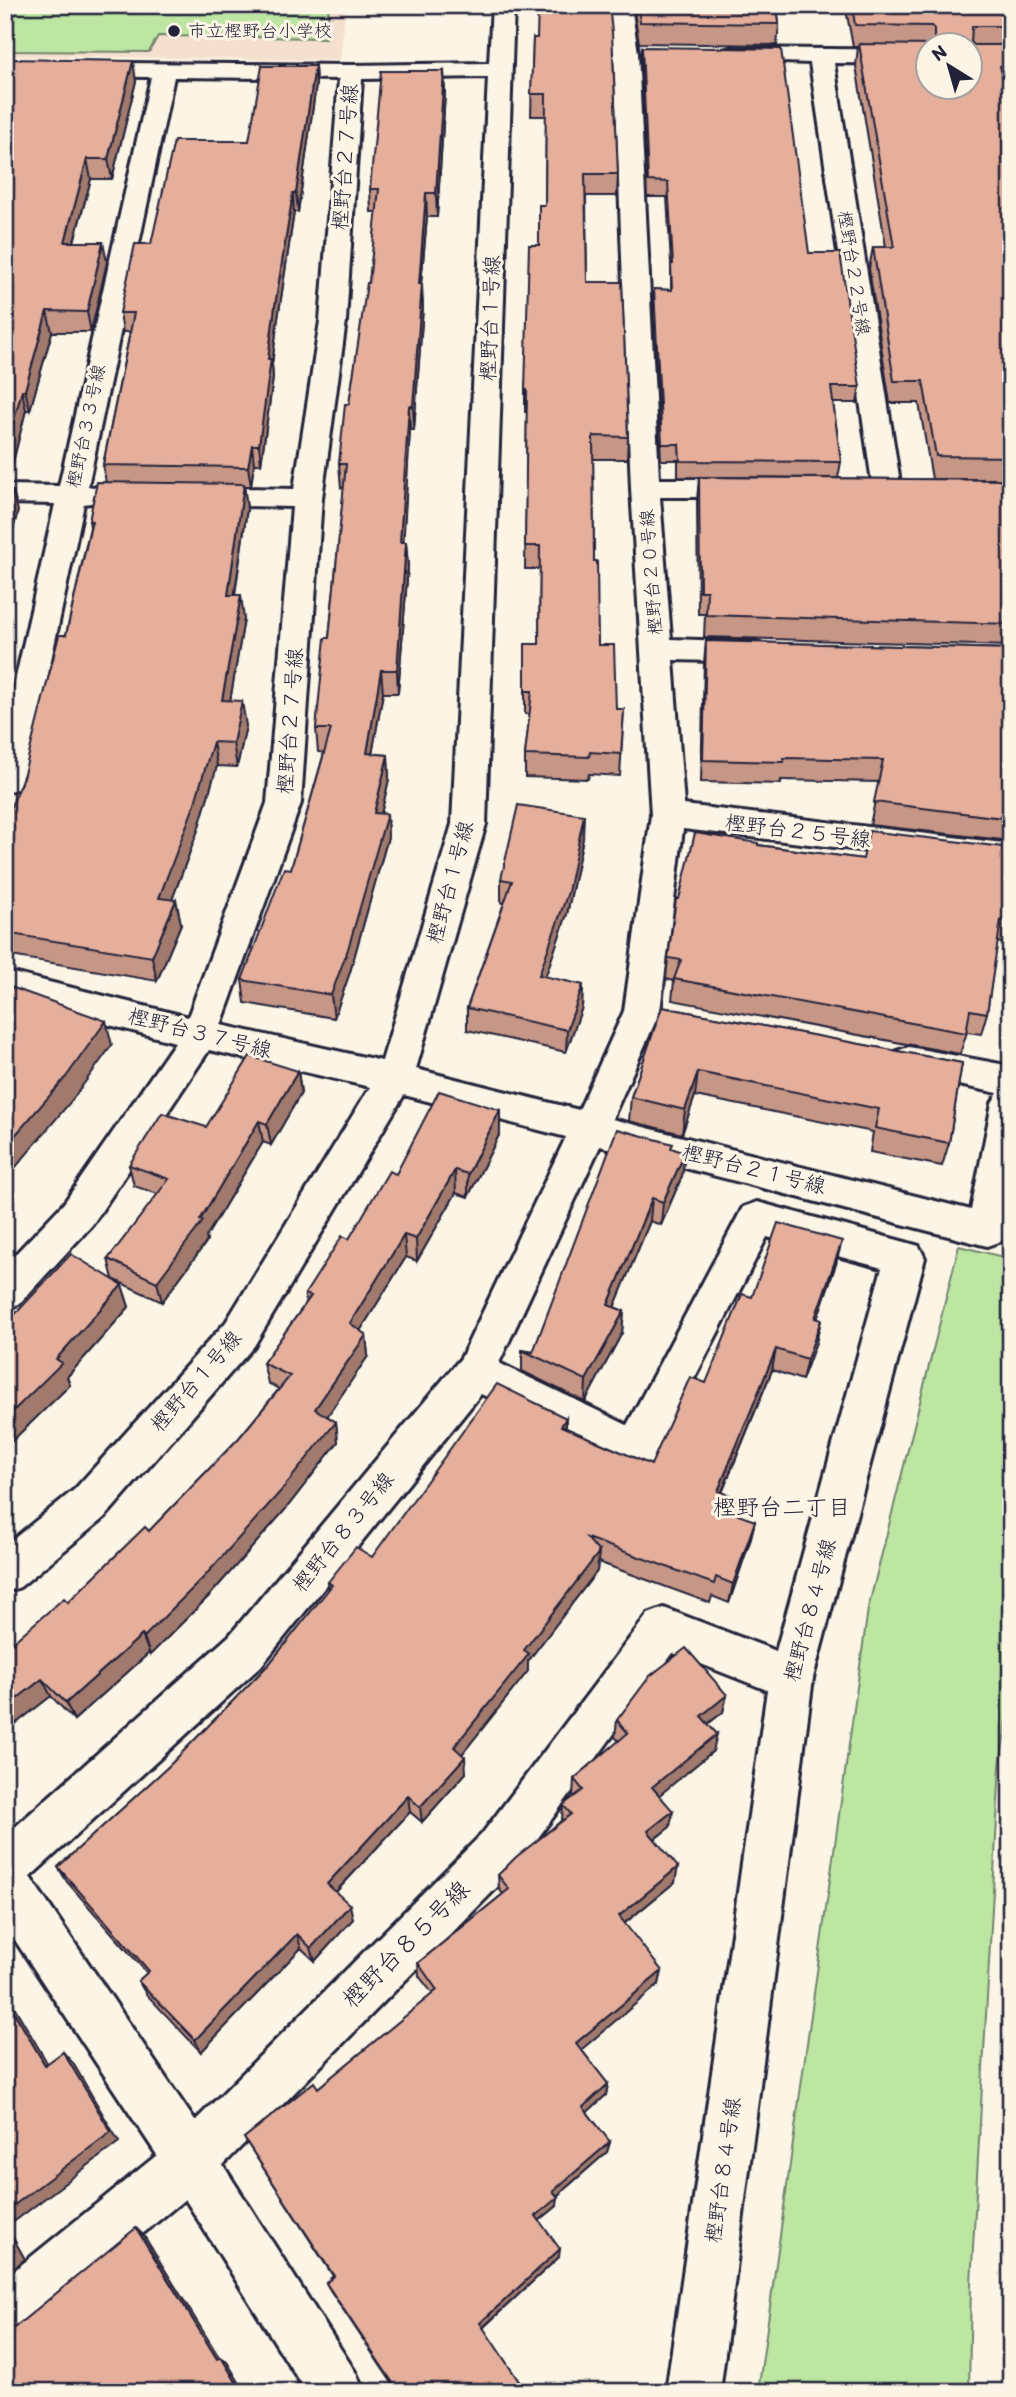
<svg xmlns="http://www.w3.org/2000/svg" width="1016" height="2397" font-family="Itim,'Klee One',sans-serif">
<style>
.built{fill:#f5e0cf}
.green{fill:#bde6a2;stroke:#70846e;stroke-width:2}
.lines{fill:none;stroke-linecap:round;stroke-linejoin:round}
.minor-casing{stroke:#22223b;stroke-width:6}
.minor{fill:#fcf5e5;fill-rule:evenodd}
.wall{fill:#c69686;stroke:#22223b;stroke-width:2}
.shaded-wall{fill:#a17a6d;stroke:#22223b;stroke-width:2}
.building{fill:#e6af9c;stroke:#22223b;stroke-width:2;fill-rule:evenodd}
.poi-dot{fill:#22223b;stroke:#fcf5e5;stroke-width:2.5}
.labels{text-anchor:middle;stroke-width:6;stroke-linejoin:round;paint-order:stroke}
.far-poi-label{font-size:18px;fill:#22223b;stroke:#fcf5e5;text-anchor:start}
.far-street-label{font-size:18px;fill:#22223b;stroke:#fcf5e5}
.street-label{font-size:21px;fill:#22223b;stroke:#fcf5e5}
.neighbourhood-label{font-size:23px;fill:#22223b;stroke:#fcf5e5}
.near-street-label{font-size:24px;fill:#22223b;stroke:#fcf5e5}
</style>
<rect width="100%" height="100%" fill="#fcf5e5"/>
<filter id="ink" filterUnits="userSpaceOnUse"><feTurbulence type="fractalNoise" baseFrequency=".0143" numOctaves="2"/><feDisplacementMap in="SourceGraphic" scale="14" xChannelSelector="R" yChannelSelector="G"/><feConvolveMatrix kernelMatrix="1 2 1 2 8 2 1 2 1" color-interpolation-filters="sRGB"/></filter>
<g filter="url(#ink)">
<!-- built -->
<polygon class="built" points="5,5 346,5 340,60 5,56"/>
<!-- green -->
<g class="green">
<polygon points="18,5 329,5 326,38 158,36 149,52 5,51"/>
<polygon points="959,1246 1011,1259 1011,1686 1000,1766 971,2283 969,2392 758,2392 868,1609"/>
</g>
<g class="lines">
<!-- minor casing -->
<g class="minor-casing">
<g id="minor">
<path d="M492 5H514L486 824 416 1069 579 1110 624 1011 651 815 631 488 614 53 609 5H631L638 53 659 479H750L760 482 764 488 760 494 750 497H660L671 639 756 642 767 645 772 652 767 659 756 662 673 660 684 805 1011 844V868L683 829 660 1011 612 1119 971 1210 992 1103 998 1093 909 1075 896 1071 891 1061 896 1051 909 1047 1011 1066C1011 1110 1016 1205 1001 1241L987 1246 600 1146 499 1363 627 1425 743 1207 757 1202 905 1242 919 1246 925 1258 813 1678 720 2392H666L767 1690 673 1653 516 1868 223 2165 356 2373 364 2392H306L185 2199 24 2331 5 2339V2278L157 2155 5 1925V1836L229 1636 461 1358 566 1137 404 1095 254 1346 105 1517 20 1587 5 1593V1546L75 1489 226 1322 370 1087 209 1050 92 1225 19 1304 5 1309V1265L64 1203 175 1042 5 998V971L188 1017 267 803 292 507 193 505 183 502 178 496 183 490 193 487 294 489 320 321 339 79 174 77 88 486 104 489 109 495 104 501 84 504 32 750 17 789 5 792V726L55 504 5 503V485L59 486 151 77 5 76V62L351 65 489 63ZM488 77 452 824 382 1061 221 1025 301 803 322 498 346 321 362 79ZM767 1237 882 1268 776 1651 664 1608 648 1614 482 1834 195 2121 30 1877 261 1666 481 1394 621 1463 636 1469 651 1463Z"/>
<polygon points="731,48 928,50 928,64 834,63 901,489 897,495 887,498 877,495 873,489 810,63 723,60 719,55 723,50"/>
</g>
</g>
<!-- minor -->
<use href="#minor" class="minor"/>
</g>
<!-- wall -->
<g class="wall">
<polygon points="633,5 777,5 779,24 777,45 639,43"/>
<polygon points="845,5 1011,5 1011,34 1010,34 1007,45 1011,44 1011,88 1006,88 1011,108 1011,479 932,479 919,403 890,403 869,269 873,247 886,247 856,66 858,46 853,46"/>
<polygon points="533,38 618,174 617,196 586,196 587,282 628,437 627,459 593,459 594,561 598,645 616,709 624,709 620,776 589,774 588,779 525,777 525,755 530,714 525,714 525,644 539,644 540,569 525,569 527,412 525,412 525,390 539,245 545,205 546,116 531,116"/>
<polygon points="642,47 809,253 860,387 857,403 833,403 841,462 838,478 678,477 678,460 661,460 653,305 654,289 671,290 671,264 667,197 647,197 641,63"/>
<polygon points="5,59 136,81 112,179 91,179 74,242 107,262 91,332 52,332 30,410 26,410 8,482 5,484"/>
<polygon points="315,66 316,85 298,212 294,212 277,325 272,364 273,378 261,464 254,464 251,486 244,486 247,509 235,595 244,619 230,701 246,726 237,767 217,766 198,830 172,900 176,900 181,924 157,981 5,955 5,820 22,782 66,635 90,527 89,521 106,483 103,465 130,332 123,332 120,313 151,244 249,141"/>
<polygon points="444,71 445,94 437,217 427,217 421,284 423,307 414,430 410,430 403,542 406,542 408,566 398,693 383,693 372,754 388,755 389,779 381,814 387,814 388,837 350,972 334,1018 245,1003 242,980 291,869 324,753 318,752 316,729 329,638 344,488 341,488 339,464 369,283 377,212 371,212 370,189"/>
<polygon points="699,477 1011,480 1011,646 704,637 705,614 698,614 697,500"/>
<polygon points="706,641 1011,649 1011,841 870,825 879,782 781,780 781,784 701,782 704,663"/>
<polygon points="583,838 567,914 545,977 583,985 582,1007 566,1052 467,1030 467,1008 504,903 501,902 501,879"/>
<polygon points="758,845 863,859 1011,848 1011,932 1007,944 997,942 987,1013 981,1034 967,1032 960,1054 672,1000 674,981 666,979 668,958 679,899"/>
<polygon points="662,1007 962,1063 949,1143 942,1166 870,1152 873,1132 695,1096 682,1134 629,1121 631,1097"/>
<polygon points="298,1071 301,1093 271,1145 263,1142 206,1237 207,1241 162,1302 113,1279 108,1259 158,1194 134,1186 129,1165 206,1127"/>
<polygon points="500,1110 500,1133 468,1197 456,1193 417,1261 406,1257 360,1331 366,1335 368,1356 327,1416 336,1422 338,1442 284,1511 210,1595 150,1655 149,1653 74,1720 51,1696 5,1732 68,1602 149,1531 239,1438 279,1389 268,1383 263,1363 306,1303 305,1294 349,1239 396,1174"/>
<polygon points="673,1149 685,1153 682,1176 661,1225 650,1221 614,1307 624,1311 622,1333 585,1402 522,1371 522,1350 533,1352"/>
<polygon points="836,1264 817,1319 821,1320 816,1342 802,1380 772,1370 722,1493 739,1516 755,1521 750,1541 729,1603 712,1596 710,1603 598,1562 597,1571 528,1661 528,1671 462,1754 466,1773 422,1822 410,1812 336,1892 353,1919 315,1961 301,1948 201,2052 146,1994 138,1981 147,1973 67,1882 58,1867 169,1766 270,1663 329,1590 328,1582 372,1557 566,1418 566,1428 651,1465 706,1383 752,1297"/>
<polygon points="122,1285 129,1307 67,1377 70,1385 12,1441 5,1436 5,1325"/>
<polygon points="727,1695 723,1712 708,1724 713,1751 659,1795 670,1827 655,1839 675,1882 624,1924 662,1971 659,1984 581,2049 608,2084 606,2095 587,2112 610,2142 607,2152 557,2196 557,2206 539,2221 559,2257 483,2328 526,2392 398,2392 330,2290 326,2283 333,2276 244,2138 318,2088 433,1994 419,1976 418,1963 503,1894 499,1889 498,1875 562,1820 563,1805 574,1797 573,1795 574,1779 619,1741 615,1737 617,1720"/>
</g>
<!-- shaded-wall -->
<g class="shaded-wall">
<polygon points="133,61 136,81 112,179 108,159"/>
<polygon points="315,66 316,85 298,212 296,193"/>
<polygon points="444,71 445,94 437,217 436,193"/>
<polygon points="87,159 91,179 68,262 65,242"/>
<polygon points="293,193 294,212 277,325 272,364 273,378 261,464 259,445 268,359 275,306"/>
<polygon points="426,193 427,217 419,307 419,284"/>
<polygon points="103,242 107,262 91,332 87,312"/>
<polygon points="422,284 423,307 414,430 413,406"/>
<polygon points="47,311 52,332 30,410 25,390"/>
<polygon points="22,390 26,410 8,482 5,484 5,452"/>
<polygon points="409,406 410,430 402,566 400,542"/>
<polygon points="252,445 254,464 251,486 248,467"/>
<polygon points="244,484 247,509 231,619 228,595"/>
<polygon points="13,491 18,511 7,554 5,545 5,522"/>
<polygon points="406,542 408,566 398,693 397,670"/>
<polygon points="241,595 244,619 226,725 222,700"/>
<polygon points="381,670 383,693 368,777 367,753"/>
<polygon points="242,701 246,726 237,767 233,743"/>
<polygon points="213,742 217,766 198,830 164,921 159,898"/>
<polygon points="388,755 389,779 376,836 374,813"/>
<polygon points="387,814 388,837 350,972 334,1018 331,995"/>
<polygon points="584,815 583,838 567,914 538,998 539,975"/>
<polygon points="176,900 181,924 157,981 152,957"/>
<polygon points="583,985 582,1007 566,1052 567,1030"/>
<polygon points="106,1021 112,1045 72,1100 5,1180 5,1147"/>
<polygon points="298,1071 301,1093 271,1145 267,1124"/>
<polygon points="698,1072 695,1096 682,1134 685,1110"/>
<polygon points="500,1110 500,1133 468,1197 468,1174"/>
<polygon points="259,1121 263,1142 206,1237 207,1241 162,1302 157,1282 200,1220"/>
<polygon points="685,1153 682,1176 661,1225 663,1202"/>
<polygon points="455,1170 456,1193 417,1261 416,1239"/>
<polygon points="652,1198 650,1221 606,1327 608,1305"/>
<polygon points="404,1235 406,1257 352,1344 350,1323"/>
<polygon points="842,1241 836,1264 810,1340 815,1318"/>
<polygon points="122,1285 129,1307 67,1377 70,1385 12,1441 5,1425 5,1419 56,1359"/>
<polygon points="624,1311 622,1333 585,1402 586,1380"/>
<polygon points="821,1320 816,1342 802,1380 807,1359"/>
<polygon points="366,1335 368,1356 318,1430 315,1409"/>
<polygon points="776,1349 772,1370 714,1511 718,1491"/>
<polygon points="566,1418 565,1438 561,1426"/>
<polygon points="336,1422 338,1442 284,1511 210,1595 150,1655 144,1637"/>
<polygon points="755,1521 750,1541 729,1603 733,1584"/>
<polygon points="599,1552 597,1571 528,1661 528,1671 455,1763 454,1747 524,1650"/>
<polygon points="142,1635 149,1653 74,1720 66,1703"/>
<polygon points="42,1679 51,1696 5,1732 5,1708"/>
<polygon points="727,1695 723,1712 697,1732 701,1716"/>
<polygon points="717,1734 713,1751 650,1803 652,1787"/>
<polygon points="465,1757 466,1773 422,1822 420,1807"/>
<polygon points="408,1796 410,1812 330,1898 327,1884"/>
<polygon points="673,1811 670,1827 645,1846 648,1831"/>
<polygon points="678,1867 675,1882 616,1930 619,1916"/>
<polygon points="350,1905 353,1919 315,1961 311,1948"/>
<polygon points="297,1934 301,1948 201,2052 195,2040"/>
<polygon points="662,1971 659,1984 575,2055 576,2043"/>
<polygon points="5,1991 55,2076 45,2065 5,1997"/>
<polygon points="63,2052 73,2063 119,2142 7,2227 25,2259 5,2276 5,2212"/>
<polygon points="608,2084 606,2095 582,2117 583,2107"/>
<polygon points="610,2142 607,2152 552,2200 553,2191"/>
<polygon points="558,2197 557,2206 535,2224 536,2216"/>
<polygon points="136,2228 144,2236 224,2365 217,2359"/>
<polygon points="560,2249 559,2257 480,2330 480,2323"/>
<polygon points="221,2357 227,2362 245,2392 242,2392"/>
</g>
<!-- building -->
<g class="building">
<polygon points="538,5 609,5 612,32 618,174 585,174 587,282 622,282 628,437 593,436 594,561 597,561 598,645 614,645 616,709 624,709 621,754 590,752 589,757 525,755 532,691 525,691 525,644 539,644 540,546 525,546 527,390 525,390 529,245 539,245 539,205 545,205 546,94 531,94 533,38 537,38"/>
<polygon points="638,5 777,5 779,24 640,22"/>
<path d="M852 5H1011V12H1007L1011 26H972L971 42 974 45H1011V66H1000L1011 108V457L936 456 923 381H894L873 247H894L859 44 932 45 934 42V28L932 26 855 25ZM928 46H970V88H928Z"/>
<polygon points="642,47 781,49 809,253 840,253 860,387 831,387 841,462 680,461 679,444 662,444 654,289 672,290 671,264 673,264 668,182 648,181"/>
<polygon points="5,59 133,61 108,159 87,159 65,242 103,242 87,312 47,311 25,390 22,390 5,452"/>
<polygon points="262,66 315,66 296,193 293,193 275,306 268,359 271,359 259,445 252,445 248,467 103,465 134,313 120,313 135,244 151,244 174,141 249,141"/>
<polygon points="381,71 444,71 436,193 426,193 419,284 422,284 413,406 409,406 400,542 406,542 397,670 381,670 367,753 388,755 374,813 387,814 348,949 331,995 242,980 284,868 291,869 331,729 316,729 325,638 329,638 346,464 339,464 345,404 349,404 367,283 369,283 379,189 370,189"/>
<polygon points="699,477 1011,480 1011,624 706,615 707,591 700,591"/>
<polygon points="97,482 244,484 228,595 241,595 222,700 242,701 233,743 213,742 194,806 159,898 176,900 152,957 5,933 5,854 10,845 5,844 5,820 22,782 59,635 66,635 92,521 89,521"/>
<polygon points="5,491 13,491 5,522"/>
<polygon points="706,641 1011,649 1011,819 874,802 883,760 784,758 784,762 703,760"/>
<polygon points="518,805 584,815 568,892 539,975 583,985 567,1030 467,1008 512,881 501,879"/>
<polygon points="869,831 1011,848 1011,922 1001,920 987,1013 970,1010 966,1033 674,979 681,960 668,958 676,899 679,899 695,833 758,843 758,845 863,859"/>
<polygon points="5,985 106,1021 66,1077 5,1147"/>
<polygon points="662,1007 962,1063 949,1143 875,1128 879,1109 698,1072 685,1110 631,1097"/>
<polygon points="250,1056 298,1071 267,1124 259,1121 200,1220 203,1221 157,1282 108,1259 169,1179 129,1165 162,1113 206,1127"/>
<polygon points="439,1091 500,1110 468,1174 455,1170 416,1239 404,1235 350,1323 366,1335 315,1409 336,1422 280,1492 204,1577 144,1637 142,1635 66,1703 42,1679 5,1708 5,1649 64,1598 68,1602 145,1527 149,1531 239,1438 290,1376 263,1363 311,1296 305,1294 342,1236 349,1239 389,1171 396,1174"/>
<polygon points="617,1129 673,1144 671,1148 685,1153 663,1202 652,1198 608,1305 624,1311 586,1380 522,1350 533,1352"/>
<polygon points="778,1223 842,1241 815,1318 821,1320 807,1359 776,1349 718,1491 743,1500 738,1515 755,1521 733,1584 716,1577 714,1584 587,1538 599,1552 524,1650 529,1654 454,1747 465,1757 420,1807 408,1796 327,1884 350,1905 311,1948 297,1934 195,2040 138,1981 149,1971 58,1867 169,1766 270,1663 332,1585 328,1582 356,1547 372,1557 497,1384 566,1418 561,1426 651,1465 690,1377 706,1383 742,1294 752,1297"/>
<polygon points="71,1254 122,1285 56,1359 62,1363 5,1419 5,1325"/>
<polygon points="686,1648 727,1695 701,1716 717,1734 652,1787 673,1811 648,1831 678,1867 619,1916 662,1971 576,2043 608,2084 583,2107 610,2142 553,2191 558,2197 536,2216 560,2249 480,2323 526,2392 399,2392 326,2283 334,2276 244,2138 314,2082 318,2088 437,1990 418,1963 509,1889 498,1875 516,1857 571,1814 563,1805 583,1790 574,1779 628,1733 617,1720 650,1676"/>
<polygon points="5,1997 45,2065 63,2052 111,2132 5,2212"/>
<polygon points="136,2228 217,2359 221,2357 242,2392 5,2392 5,2330 15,2327"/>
<polygon points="5,2236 14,2251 5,2258"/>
</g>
</g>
<!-- markers -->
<circle class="poi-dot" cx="174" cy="31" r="7"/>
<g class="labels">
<!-- far-poi labels -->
<g class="far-poi-label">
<text x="188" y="37">市立樫野台小学校</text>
</g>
<!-- far-street labels -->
<g class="far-street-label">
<text transform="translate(854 273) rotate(81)" y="6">樫野台２２号線</text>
<text transform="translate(86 426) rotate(-78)" y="6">樫野台３３号線</text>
<text transform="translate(651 572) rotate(-94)" y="6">樫野台２０号線</text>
</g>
<!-- street labels -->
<g class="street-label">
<text transform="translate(345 157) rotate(-86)" y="7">樫野台２７号線</text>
<text transform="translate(490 318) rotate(-88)" y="7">樫野台１号線</text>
<text transform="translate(290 721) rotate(-86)" y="7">樫野台２７号線</text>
<text transform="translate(798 831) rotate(7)" y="7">樫野台２５号線</text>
<text transform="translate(450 882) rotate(-75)" y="7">樫野台１号線</text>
<text transform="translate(200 1033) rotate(14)" y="7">樫野台３７号線</text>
<text transform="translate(754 1169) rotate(14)" y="7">樫野台２１号線</text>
<text transform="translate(196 1381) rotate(-49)" y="7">樫野台１号線</text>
<text transform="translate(343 1532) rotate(-51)" y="7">樫野台８３号線</text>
<text transform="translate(810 1610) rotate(-75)" y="7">樫野台８４号線</text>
<text transform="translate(723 2170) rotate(-82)" y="7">樫野台８４号線</text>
</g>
<!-- neighbourhood labels -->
<g class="neighbourhood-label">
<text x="782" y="1515">樫野台二丁目</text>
</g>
<!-- near-street labels -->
<g class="near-street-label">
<text transform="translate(406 1944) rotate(-45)" y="8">樫野台８５号線</text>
</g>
</g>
<!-- margin -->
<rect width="1016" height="2397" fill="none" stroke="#fcf5e5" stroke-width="28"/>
<rect x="14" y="14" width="988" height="2369" fill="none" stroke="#22223b" stroke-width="2.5" filter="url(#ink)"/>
<!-- north arrow -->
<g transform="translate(949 66) rotate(323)"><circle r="33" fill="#fcf5e5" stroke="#a5a1a1" stroke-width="2"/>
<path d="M0-5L12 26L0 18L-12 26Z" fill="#22223b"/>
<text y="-10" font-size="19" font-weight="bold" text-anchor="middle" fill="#22223b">N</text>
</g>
</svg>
